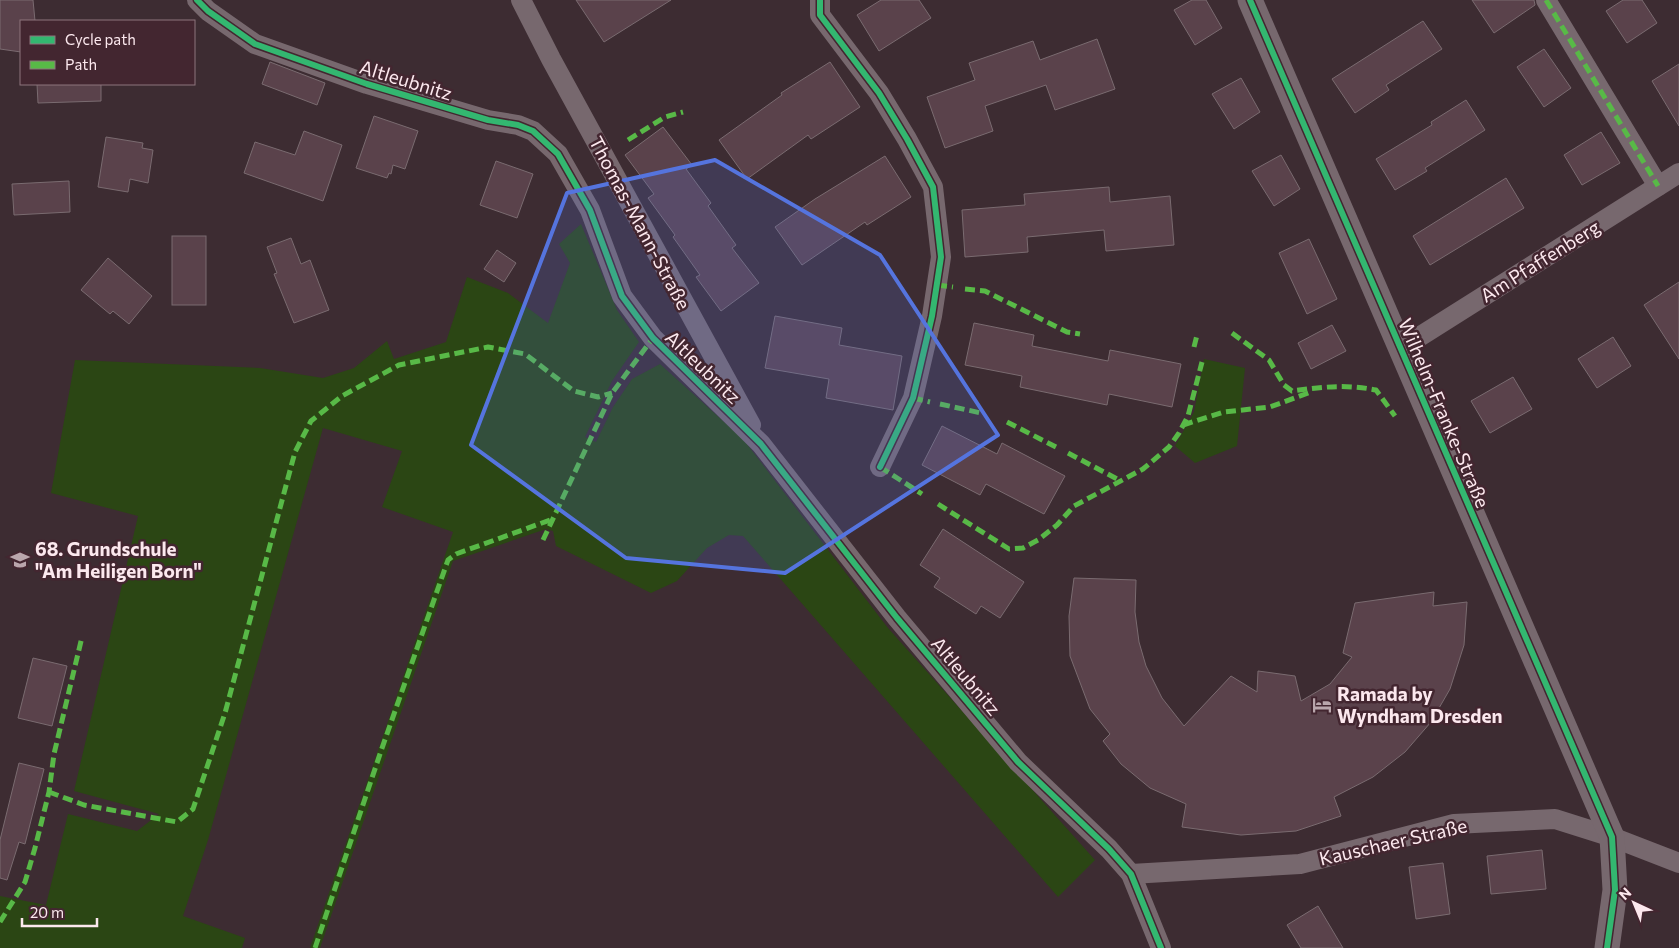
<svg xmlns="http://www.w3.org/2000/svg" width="1679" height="948" font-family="Commissioner,sans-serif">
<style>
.green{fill:#2b4614}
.building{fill:#5a424b;stroke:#7a6b70}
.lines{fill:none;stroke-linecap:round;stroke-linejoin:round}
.minor{stroke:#77686e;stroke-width:20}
.tertiary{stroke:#77686e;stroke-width:25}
.quiet{stroke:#58b947;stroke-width:5;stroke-dasharray:10 5;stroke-linecap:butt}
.cycleway-casing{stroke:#432630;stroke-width:9}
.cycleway{stroke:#33b770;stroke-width:6}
.marked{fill:#5574de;fill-opacity:0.2;stroke:#5574de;stroke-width:4;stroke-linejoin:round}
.labels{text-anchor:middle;stroke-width:5;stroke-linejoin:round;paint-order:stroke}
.street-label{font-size:19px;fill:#fce8ee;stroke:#432630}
.poi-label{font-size:19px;font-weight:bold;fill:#fce8ee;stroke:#432630;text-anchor:start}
</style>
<rect width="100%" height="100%" fill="#3d2c32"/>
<!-- green -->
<g class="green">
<polygon points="581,224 617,310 639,342 612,381 585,437 596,442 613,407 632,379 660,364 743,439 888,628 1095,860 1058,897 743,536 729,535 707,548 677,581 651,593 556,546 553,531 546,529 453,561 320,948 310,948 453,532 382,507 402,451 323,428 208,840 183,916 245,938 242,948 0,948 0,896 46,905 68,814 137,831 159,814 74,791 138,516 51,493 75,360 260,368 323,378 354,368 387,341 394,359 446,342 467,277 508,293 548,323 570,263 559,244"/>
<polygon points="1204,359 1245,368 1237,446 1195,463 1175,446 1194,412"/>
</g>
<!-- building -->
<g class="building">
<polygon points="0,0 33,0 35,21 21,21 21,52 0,49"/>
<polygon points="576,0 671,0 604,42"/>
<polygon points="881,0 919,0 931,18 879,51 857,15"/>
<polygon points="1192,0 1206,0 1222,28 1195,45 1174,10"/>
<polygon points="1472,0 1534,0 1535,5 1494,33"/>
<polygon points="1623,0 1642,0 1657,23 1627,43 1606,11"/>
<polygon points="1423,21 1442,49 1386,85 1389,90 1355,113 1332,79"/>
<polygon points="1097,39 1115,89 1055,110 1046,85 985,106 993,131 945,148 927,97 975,80 969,63 1033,41 1040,60"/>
<polygon points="1544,49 1571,88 1544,107 1517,67"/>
<polygon points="270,62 325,83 317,105 262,84"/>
<polygon points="830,62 860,107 811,139 808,135 747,179 719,140 782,95 781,93"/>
<polygon points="1679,64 1679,126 1652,81"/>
<polygon points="1241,78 1260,112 1234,129 1212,94"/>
<polygon points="37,84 101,84 101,101 38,103"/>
<polygon points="1466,100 1485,130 1425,168 1427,171 1395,190 1376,159 1432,125 1431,122"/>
<polygon points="374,116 418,131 405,169 393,165 391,174 389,173 387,178 356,168"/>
<polygon points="663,127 692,165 686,169 711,203 708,206 736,245 732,248 759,283 721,311 696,277 700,275 673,237 675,235 648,198 654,194 625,155"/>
<polygon points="304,131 342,145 323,201 244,173 255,142 295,155"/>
<polygon points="1601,132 1620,163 1582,185 1564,155"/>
<polygon points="106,137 143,143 142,148 153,150 148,183 130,179 128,192 98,187"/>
<polygon points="1281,155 1300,189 1274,206 1252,171"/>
<polygon points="885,156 911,197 867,225 865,222 802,265 775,227 815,199"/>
<polygon points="496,161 533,174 517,218 480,205"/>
<polygon points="1506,178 1524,208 1430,265 1413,236"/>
<polygon points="69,181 70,212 14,215 12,184"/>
<polygon points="1109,187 1110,202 1170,196 1174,245 1106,251 1104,230 1027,237 1028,252 965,257 962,210 1025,205 1024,194"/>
<rect x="172" y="236" width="34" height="69"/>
<polygon points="291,238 301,264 310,260 329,310 294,323 274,274 277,273 267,247"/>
<polygon points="1309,239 1337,299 1307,314 1279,253"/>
<polygon points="497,250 516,263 504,282 484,269"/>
<polygon points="108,258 152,296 129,324 113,311 110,314 81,290"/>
<polygon points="1679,282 1679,359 1644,305"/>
<polygon points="775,316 842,328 839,345 902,356 893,410 826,398 829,379 765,368"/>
<polygon points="974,323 1034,335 1032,346 1108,361 1110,350 1181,364 1172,407 1109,394 1107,405 1020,387 1022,376 965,365"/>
<polygon points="1332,325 1346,351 1311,369 1298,343"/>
<polygon points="1613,337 1631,366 1597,388 1578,359"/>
<polygon points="1513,377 1532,409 1490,433 1471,401"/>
<polygon points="942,426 997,454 1002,443 1065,476 1044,514 986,484 980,495 922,465"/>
<polygon points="943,529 1024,582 1000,618 981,606 976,614 934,587 940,578 920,565"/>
<polygon points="1074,578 1136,580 1135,612 1139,642 1146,666 1162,698 1184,726 1231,676 1257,692 1258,671 1295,676 1301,701 1330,684 1352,657 1343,653 1355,603 1434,592 1433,606 1467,602 1464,645 1450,689 1431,722 1405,752 1373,777 1334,797 1341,816 1296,831 1241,835 1182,827 1186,804 1150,788 1121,764 1103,741 1110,734 1090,709 1070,656 1069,616"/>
<polygon points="33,658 67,666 52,726 18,718"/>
<polygon points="19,763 44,769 25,844 19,842 7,880 0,878 0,840"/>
<polygon points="1542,850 1546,889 1491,894 1487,856"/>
<polygon points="1443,863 1450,914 1416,919 1409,867"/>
<polygon points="1318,906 1343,948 1301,948 1287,925"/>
</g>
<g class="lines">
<!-- minor -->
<g class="minor">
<polyline points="197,0 208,11 255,44 367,84 488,120 518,125 533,131 558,154 590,210 622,296 653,338 761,444 897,618 1018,762 1109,849 1131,874 1161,948"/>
<polyline points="521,0 551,59 751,425"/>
<polyline points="820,0 820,15 879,93 907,139 933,187 941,257 932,316 913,398 880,467"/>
<polyline points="1546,0 1658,186"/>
<polyline points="1400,349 1679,173"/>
<polyline points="1131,874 1300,864 1454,824 1555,819 1612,837 1679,863"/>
</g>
<!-- tertiary -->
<polyline class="tertiary" points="1250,0 1612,837 1615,890 1607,948"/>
<!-- quiet -->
<g class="quiet">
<polyline points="1546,0 1658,186"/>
<polyline points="628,140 665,117 683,112"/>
<polyline points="937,285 953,287"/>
<polyline points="965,289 985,291 1067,332 1080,334"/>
<path d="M1232 333 1269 360 1284 385 1292 391C1322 387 1346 384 1376 390L1395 416"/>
<polyline points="1194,347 1197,335"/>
<polyline points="913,398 930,402"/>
<polyline points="940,404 981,413"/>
<polyline points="1007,422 1056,447"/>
<polyline points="1183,425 1224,412 1270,407 1311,392"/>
<polyline points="1068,453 1121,481"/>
<polyline points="880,467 922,494"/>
<polyline points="938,504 1009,549 1023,548 1038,540 1057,525 1074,506 1143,469 1169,447 1179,433 1188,416 1202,362"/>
<polyline points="543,540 612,393 653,338"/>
<polyline points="49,792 84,805 177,822 193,809 225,713 295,452 311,421 342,396 399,365 488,347 525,354 574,391 598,397 612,393"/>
<polyline points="0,922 25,882 35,848 49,792 54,754 82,637"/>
<polyline points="315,948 381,751 448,560 456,554 553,519"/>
</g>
<!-- cycleway casing -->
<g class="cycleway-casing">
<g id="cycleway">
<polyline points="197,0 208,11 255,44 367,84 488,120 518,125 533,131 558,154 590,210 622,296 653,338 761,444 897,618 1018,762 1109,849 1131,874 1161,948"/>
<polyline points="820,0 820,15 879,93 907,139 933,187 941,257 932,316 913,398 880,467"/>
<polyline points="1250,0 1612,837 1615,890 1607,948"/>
</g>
</g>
<!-- cycleway -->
<use href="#cycleway" class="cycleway"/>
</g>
<!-- marked area -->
<path class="marked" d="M715 160 880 255 998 435 785 573 626 558 471 445 567 193Z"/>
<!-- icons -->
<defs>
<g id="school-bare" transform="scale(1.5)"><path d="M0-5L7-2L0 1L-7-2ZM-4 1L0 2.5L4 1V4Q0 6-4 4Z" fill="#b9a6ac" stroke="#432630" stroke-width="2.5" paint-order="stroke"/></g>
<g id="hotel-bare" transform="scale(1.5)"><path d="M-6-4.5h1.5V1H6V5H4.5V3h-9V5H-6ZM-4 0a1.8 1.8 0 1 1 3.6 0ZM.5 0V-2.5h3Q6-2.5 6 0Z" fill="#b9a6ac" stroke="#432630" stroke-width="2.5" paint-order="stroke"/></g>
</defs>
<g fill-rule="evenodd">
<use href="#school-bare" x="20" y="560"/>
<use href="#hotel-bare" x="1322" y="705"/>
</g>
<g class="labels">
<!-- street labels -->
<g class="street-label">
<text transform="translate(406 80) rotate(17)" y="7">Altleubnitz</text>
<text transform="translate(640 223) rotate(62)" y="7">Thomas-Mann-Straße</text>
<text transform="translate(1540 261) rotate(-32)" y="7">Am Pfaffenberg</text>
<text transform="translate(703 367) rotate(44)" y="7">Altleubnitz</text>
<text transform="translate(1444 413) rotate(67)" y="7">Wilhelm-Franke-Straße</text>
<text transform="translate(966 676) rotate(50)" y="7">Altleubnitz</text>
<text transform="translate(1393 842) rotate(-13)" y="7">Kauschaer Straße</text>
</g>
<!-- poi labels -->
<g class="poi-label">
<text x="35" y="556">68. Grundschule<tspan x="35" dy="22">"Am Heiligen Born"</tspan></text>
<text x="1337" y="701">Ramada by<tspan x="1337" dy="22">Wyndham Dresden</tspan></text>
</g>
</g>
<!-- legend -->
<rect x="20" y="20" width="175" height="65" fill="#432630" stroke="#8d747c"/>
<rect x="30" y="36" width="25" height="8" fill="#33b770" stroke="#8d747c"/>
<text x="65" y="45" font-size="15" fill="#fce8ee">Cycle path</text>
<rect x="30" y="61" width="25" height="8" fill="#58b947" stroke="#8d747c"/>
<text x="65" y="70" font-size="15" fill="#fce8ee">Path</text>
<!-- north arrow -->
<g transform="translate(1634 903) rotate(316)" stroke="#432630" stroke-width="4" paint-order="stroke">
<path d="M0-4L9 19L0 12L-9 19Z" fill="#fce8ee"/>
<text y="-8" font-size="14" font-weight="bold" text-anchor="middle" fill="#fce8ee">N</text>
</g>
<!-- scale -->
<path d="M22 918v8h75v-8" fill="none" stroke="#fce8ee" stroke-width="2.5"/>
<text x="30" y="918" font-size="15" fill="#fce8ee" stroke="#432630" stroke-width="4" paint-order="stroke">20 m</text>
</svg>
